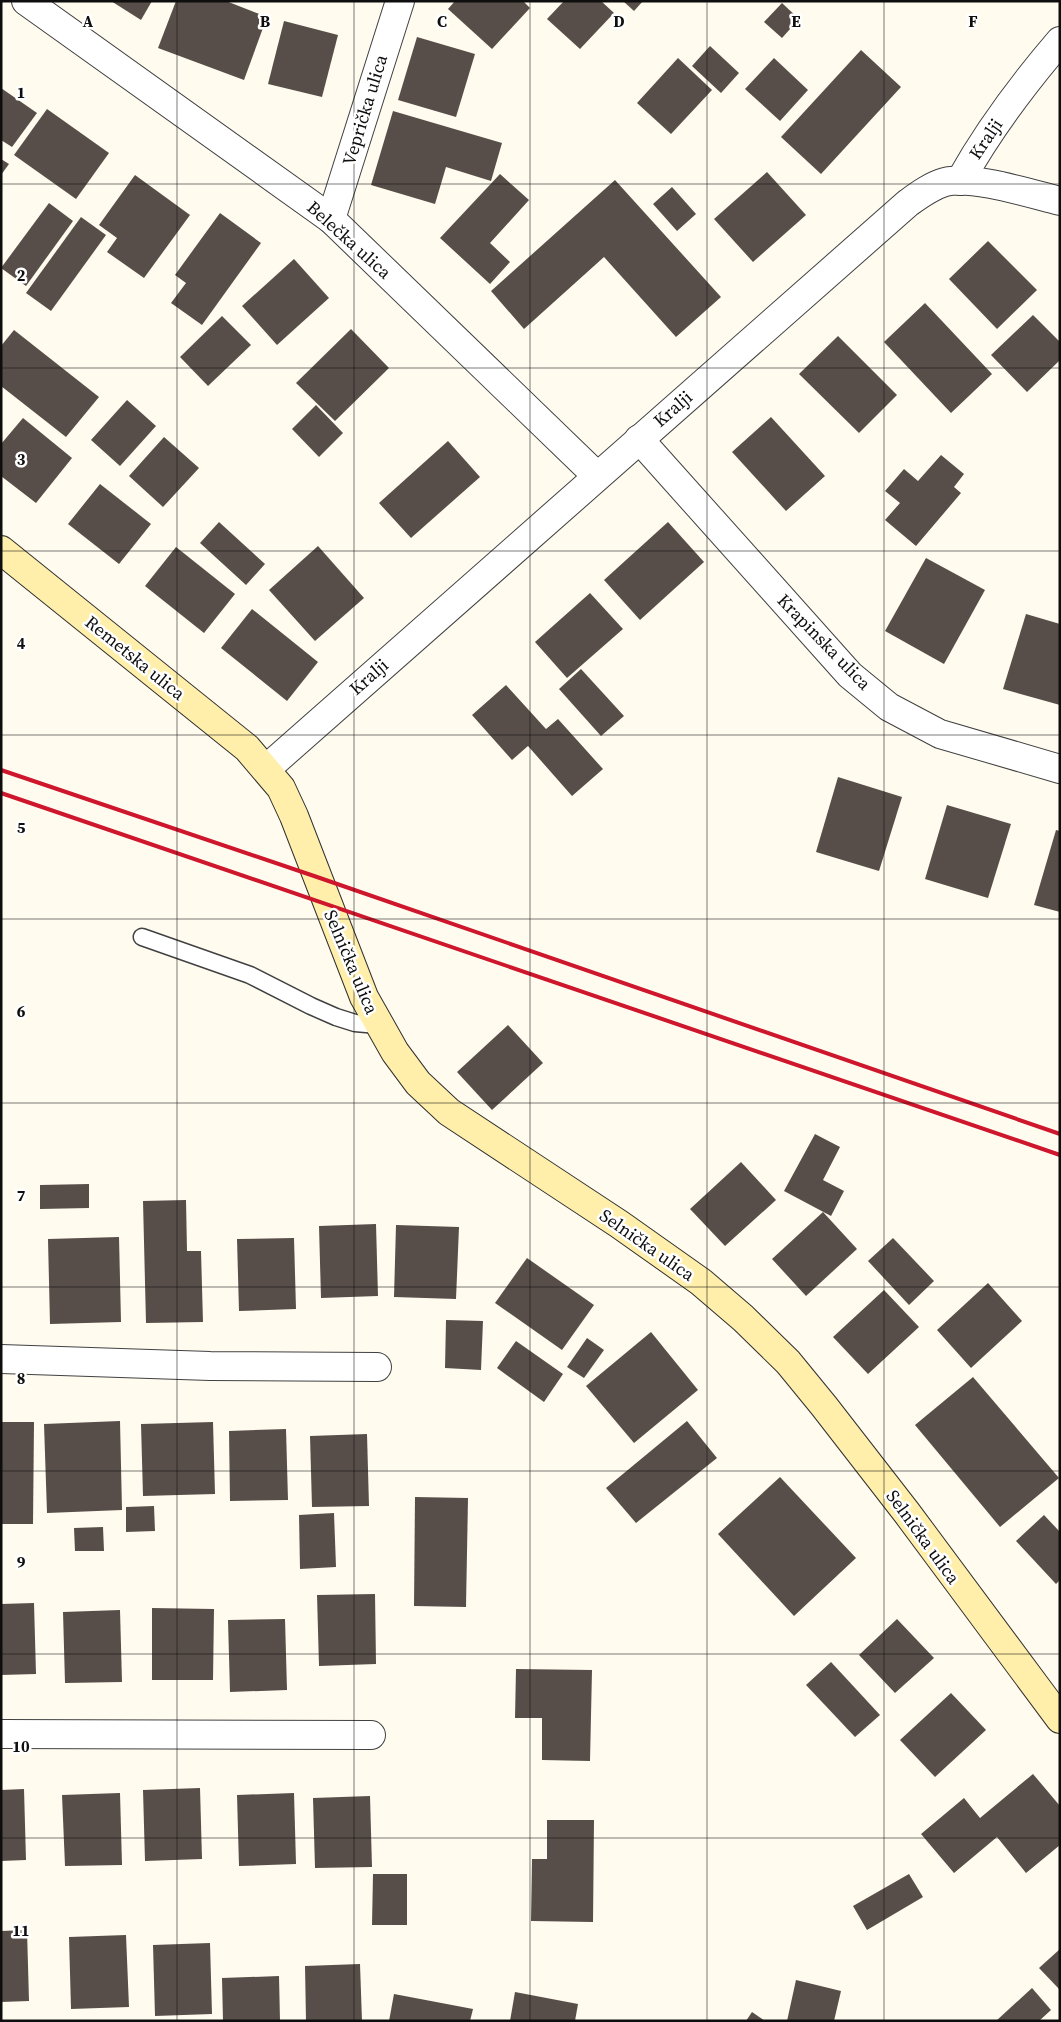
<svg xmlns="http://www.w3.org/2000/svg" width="1061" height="2022" viewBox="0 0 1061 2022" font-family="'Source Serif 4',serif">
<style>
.building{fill:#584e49}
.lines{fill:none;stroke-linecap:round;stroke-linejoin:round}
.lane-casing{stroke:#414141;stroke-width:19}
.street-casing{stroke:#414141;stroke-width:30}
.secondary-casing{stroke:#303030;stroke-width:30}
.lane{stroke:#fff;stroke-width:16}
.street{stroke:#fff;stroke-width:28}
.secondary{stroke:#ffefaa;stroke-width:28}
.rail{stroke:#ce162c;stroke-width:4}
.grid{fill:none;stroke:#0e0e0e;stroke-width:1;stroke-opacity:0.55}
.labels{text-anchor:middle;stroke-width:5;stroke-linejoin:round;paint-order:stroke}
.street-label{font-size:18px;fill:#0e0e0e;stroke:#fff}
.grid-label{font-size:16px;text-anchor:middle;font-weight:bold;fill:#0e0e0e;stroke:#fff;stroke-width:5;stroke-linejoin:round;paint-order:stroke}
</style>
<rect width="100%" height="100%" fill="#fffbef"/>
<!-- building -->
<g class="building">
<polygon points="111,1 152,1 141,20"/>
<polygon points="176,1 226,1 267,17 244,80 158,48"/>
<polygon points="455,1 523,1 530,8 492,49 448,9"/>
<polygon points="564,1 601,1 614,13 580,49 547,19"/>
<polygon points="623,1 643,1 634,11"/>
<polygon points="782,3 799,19 782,38 764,22"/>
<polygon points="284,21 338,35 322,97 268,84"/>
<polygon points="417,37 475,54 456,117 398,100"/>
<polygon points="710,46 739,73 721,93 692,66"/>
<polygon points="861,50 901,87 821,174 781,137"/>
<polygon points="678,58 712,90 671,134 637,103"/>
<polygon points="774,58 808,90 780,121 745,89"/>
<polygon points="1,88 37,113 12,147 1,140"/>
<polygon points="47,109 109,153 76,199 14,155"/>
<polygon points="393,111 502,143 491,181 446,167 435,204 371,185"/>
<polygon points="1,159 9,164 1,175"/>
<polygon points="767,172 806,215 753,262 714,219"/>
<polygon points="500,174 529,200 490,243 510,262 490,284 440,238"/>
<polygon points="135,175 190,215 144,278 107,252 117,238 99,225"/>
<polygon points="615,180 721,297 676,337 604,257 524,329 491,291"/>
<polygon points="672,187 696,214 677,231 653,204"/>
<polygon points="49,203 73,221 26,286 1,268"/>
<polygon points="220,213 261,243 202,325 171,303 186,283 175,275"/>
<polygon points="81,217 106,235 51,311 26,293"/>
<polygon points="988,241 1037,290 997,329 949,279"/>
<polygon points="294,259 329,298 277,345 242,306"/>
<polygon points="925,303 992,374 951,413 884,342"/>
<polygon points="1033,315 1060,342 1060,360 1027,392 991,355"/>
<polygon points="222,316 251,345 208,386 180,357"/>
<polygon points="351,329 389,368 335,421 296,383"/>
<polygon points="14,330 99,397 66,437 1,386 1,346"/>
<polygon points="838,336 897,395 859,433 799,374"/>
<polygon points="127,400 156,426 120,466 91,440"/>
<polygon points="316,405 343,433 319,457 292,429"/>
<polygon points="771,417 825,476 786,511 732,452"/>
<polygon points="23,418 72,458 36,503 1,476 1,444"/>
<polygon points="164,437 199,468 163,507 129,476"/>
<polygon points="448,441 480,477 411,538 379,503"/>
<polygon points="941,455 964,474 954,487 961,493 916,546 885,520 900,503 885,491 904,469 918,481"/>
<polygon points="100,484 151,524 119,564 68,524"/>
<polygon points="219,522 265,564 246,585 200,543"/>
<polygon points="668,522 704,562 640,620 604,580"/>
<polygon points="318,546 364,598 315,641 269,590"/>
<polygon points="176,547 235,594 204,633 145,586"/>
<polygon points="926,558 985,590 944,664 885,631"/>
<polygon points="590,593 623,629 567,678 535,642"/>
<polygon points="252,609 318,662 287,701 221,648"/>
<polygon points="1026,614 1060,624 1060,705 1003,689"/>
<polygon points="581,669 624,716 601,736 559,689"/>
<polygon points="506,685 546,729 558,719 603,769 572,796 528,746 512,760 472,715"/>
<polygon points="838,777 902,797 879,871 816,852"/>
<polygon points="947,805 1011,824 988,898 925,879"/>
<polygon points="1056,830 1060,831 1060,912 1034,905"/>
<polygon points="508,1025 543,1063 492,1110 457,1072"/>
<polygon points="815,1134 840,1147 823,1180 844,1191 831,1216 784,1191"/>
<polygon points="741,1162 776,1200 725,1246 690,1209"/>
<polygon points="89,1184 89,1208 40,1209 40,1185"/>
<polygon points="186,1200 187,1251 201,1251 203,1322 146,1323 143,1201"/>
<polygon points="823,1212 857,1249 806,1296 772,1259"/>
<polygon points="376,1224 378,1296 321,1298 319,1226"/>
<polygon points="396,1225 459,1227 456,1299 394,1297"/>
<polygon points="119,1237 121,1322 50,1324 48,1239"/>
<polygon points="294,1238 296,1309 239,1311 237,1239"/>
<polygon points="893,1238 934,1281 909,1305 868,1261"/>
<polygon points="527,1258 594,1305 562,1350 495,1303"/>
<polygon points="988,1283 1022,1321 971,1368 937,1330"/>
<polygon points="884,1290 919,1327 868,1374 833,1337"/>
<polygon points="446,1320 483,1321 481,1370 445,1368"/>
<polygon points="651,1332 698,1390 634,1443 586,1386"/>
<polygon points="587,1338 604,1350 584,1378 567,1367"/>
<polygon points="516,1341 563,1374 544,1402 497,1368"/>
<polygon points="973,1377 1059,1478 1000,1527 915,1425"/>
<polygon points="120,1421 122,1510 47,1513 44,1424"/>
<polygon points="687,1421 717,1458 636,1523 606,1488"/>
<polygon points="1,1422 34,1422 33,1524 1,1524"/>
<polygon points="213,1422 215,1494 143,1496 141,1424"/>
<polygon points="286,1429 288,1500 230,1501 229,1431"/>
<polygon points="367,1434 369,1506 312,1507 310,1436"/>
<polygon points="780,1477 856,1558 794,1616 718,1534"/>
<polygon points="415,1497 468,1498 466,1607 414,1606"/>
<polygon points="154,1506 155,1531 126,1532 126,1507"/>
<polygon points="334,1513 336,1567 300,1569 299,1515"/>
<polygon points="1044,1515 1060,1532 1060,1580 1056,1584 1016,1541"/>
<polygon points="103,1527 104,1551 75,1551 74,1528"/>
<polygon points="375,1594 376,1664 319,1666 317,1595"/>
<polygon points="34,1603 36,1674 1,1675 1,1604"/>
<polygon points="152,1608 214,1609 213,1680 152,1680"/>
<polygon points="120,1610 122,1682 65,1683 63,1612"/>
<polygon points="285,1619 287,1690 230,1692 228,1620"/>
<polygon points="897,1619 934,1658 895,1693 859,1655"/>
<polygon points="831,1662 880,1715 855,1737 806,1685"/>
<polygon points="516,1669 592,1670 590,1761 542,1760 542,1718 515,1718"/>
<polygon points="951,1693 986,1730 935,1777 900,1740"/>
<polygon points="1033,1774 1060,1806 1060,1845 1026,1873 997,1837 954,1873 921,1834 964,1798 980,1818"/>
<polygon points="200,1788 202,1859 145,1861 143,1790"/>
<polygon points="24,1789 26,1860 1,1861 1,1790"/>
<polygon points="120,1793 122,1865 65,1866 62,1795"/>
<polygon points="294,1793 296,1864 239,1866 237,1795"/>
<polygon points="370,1796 372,1867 315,1868 313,1798"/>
<polygon points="547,1820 594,1820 593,1922 531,1921 532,1859 547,1859"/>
<polygon points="373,1874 407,1874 407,1925 372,1925"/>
<polygon points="909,1874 923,1897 867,1930 853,1906"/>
<polygon points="27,1930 29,2001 1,2002 1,1931"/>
<polygon points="126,1935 129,2007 71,2009 69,1937"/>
<polygon points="210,1943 212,2014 155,2016 153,1945"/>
<polygon points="1060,1949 1060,1990 1039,1968"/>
<polygon points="360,1964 362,2021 306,2021 305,1966"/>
<polygon points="279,1976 280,2021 223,2021 222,1978"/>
<polygon points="796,1980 841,1991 834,2021 787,2021"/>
<polygon points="1032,1988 1051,2010 1039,2021 996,2021"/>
<polygon points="515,1992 578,2004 575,2021 510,2021"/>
<polygon points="394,1994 473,2009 470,2021 389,2021"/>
<polygon points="752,2012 765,2021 746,2021"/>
</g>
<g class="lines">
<!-- lane casing -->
<g class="lane-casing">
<polyline id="lane" points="142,937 250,975 311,1006 336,1017 355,1023 378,1025"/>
</g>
<!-- street casing -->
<g class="street-casing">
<g id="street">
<polyline points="26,1 331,219 597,476"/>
<path d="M960,181C988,131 1023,84 1060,41"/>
<polyline points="331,219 400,1"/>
<polyline points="639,439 850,675 889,707 940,734 1060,769"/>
<path d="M266,769L908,203C919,195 931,186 945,182C972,175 1031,194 1060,201"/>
<polyline points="1,1359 210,1366 377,1367"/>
<polyline points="1,1734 371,1735"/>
</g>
</g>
<!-- secondary casing -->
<g class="secondary-casing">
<polyline id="secondary" points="1,550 247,748 281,788 294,816 364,997 395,1052 418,1083 449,1112 619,1224 701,1282 743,1318 788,1362 824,1406 907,1513 1060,1719"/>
</g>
<!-- lane -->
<use href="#lane" class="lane"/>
<!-- street -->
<use href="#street" class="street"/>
<!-- secondary -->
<use href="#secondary" class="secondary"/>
<!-- rail -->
<g class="rail">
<polyline points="1,770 317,877 1060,1134"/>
<polyline points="1,793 1060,1155"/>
</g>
</g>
<!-- grid -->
<path class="grid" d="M177,1V2021M354,1V2021M530,1V2021M707,1V2021M884,1V2021M1,184H1060M1,368H1060M1,551H1060M1,735H1060M1,919H1060M1,1103H1060M1,1287H1060M1,1471H1060M1,1654H1060M1,1838H1060"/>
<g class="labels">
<!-- street labels -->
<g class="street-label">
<text transform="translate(365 110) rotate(-73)" y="6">Veprička ulica</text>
<text transform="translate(986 139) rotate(-56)" y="6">Kralji</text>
<text transform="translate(349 240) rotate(42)" y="6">Belečka ulica</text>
<text transform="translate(673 409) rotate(-41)" y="6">Kralji</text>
<text transform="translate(824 642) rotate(46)" y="6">Krapinska ulica</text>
<text transform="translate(135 658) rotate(39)" y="6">Remetska ulica</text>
<text transform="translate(369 677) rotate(-41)" y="6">Kralji</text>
<text transform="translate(351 962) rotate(67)" y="6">Selnička ulica</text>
<text transform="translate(647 1245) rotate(35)" y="6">Selnička ulica</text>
<text transform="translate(923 1537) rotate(54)" y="6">Selnička ulica</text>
</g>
</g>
<g class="grid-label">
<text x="88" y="27">A</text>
<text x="265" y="27">B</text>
<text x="442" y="27">C</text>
<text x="619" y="27">D</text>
<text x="796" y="27">E</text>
<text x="973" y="27">F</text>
<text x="21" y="98">1</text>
<text x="21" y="281">2</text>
<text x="21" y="465">3</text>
<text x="21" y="649">4</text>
<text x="21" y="833">5</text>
<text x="21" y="1017">6</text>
<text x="21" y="1201">7</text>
<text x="21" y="1384">8</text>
<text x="21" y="1568">9</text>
<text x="21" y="1752">10</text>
<text x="21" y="1936">11</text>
</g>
<!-- border -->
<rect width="1061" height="2022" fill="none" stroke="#0e0e0e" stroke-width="5"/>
</svg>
